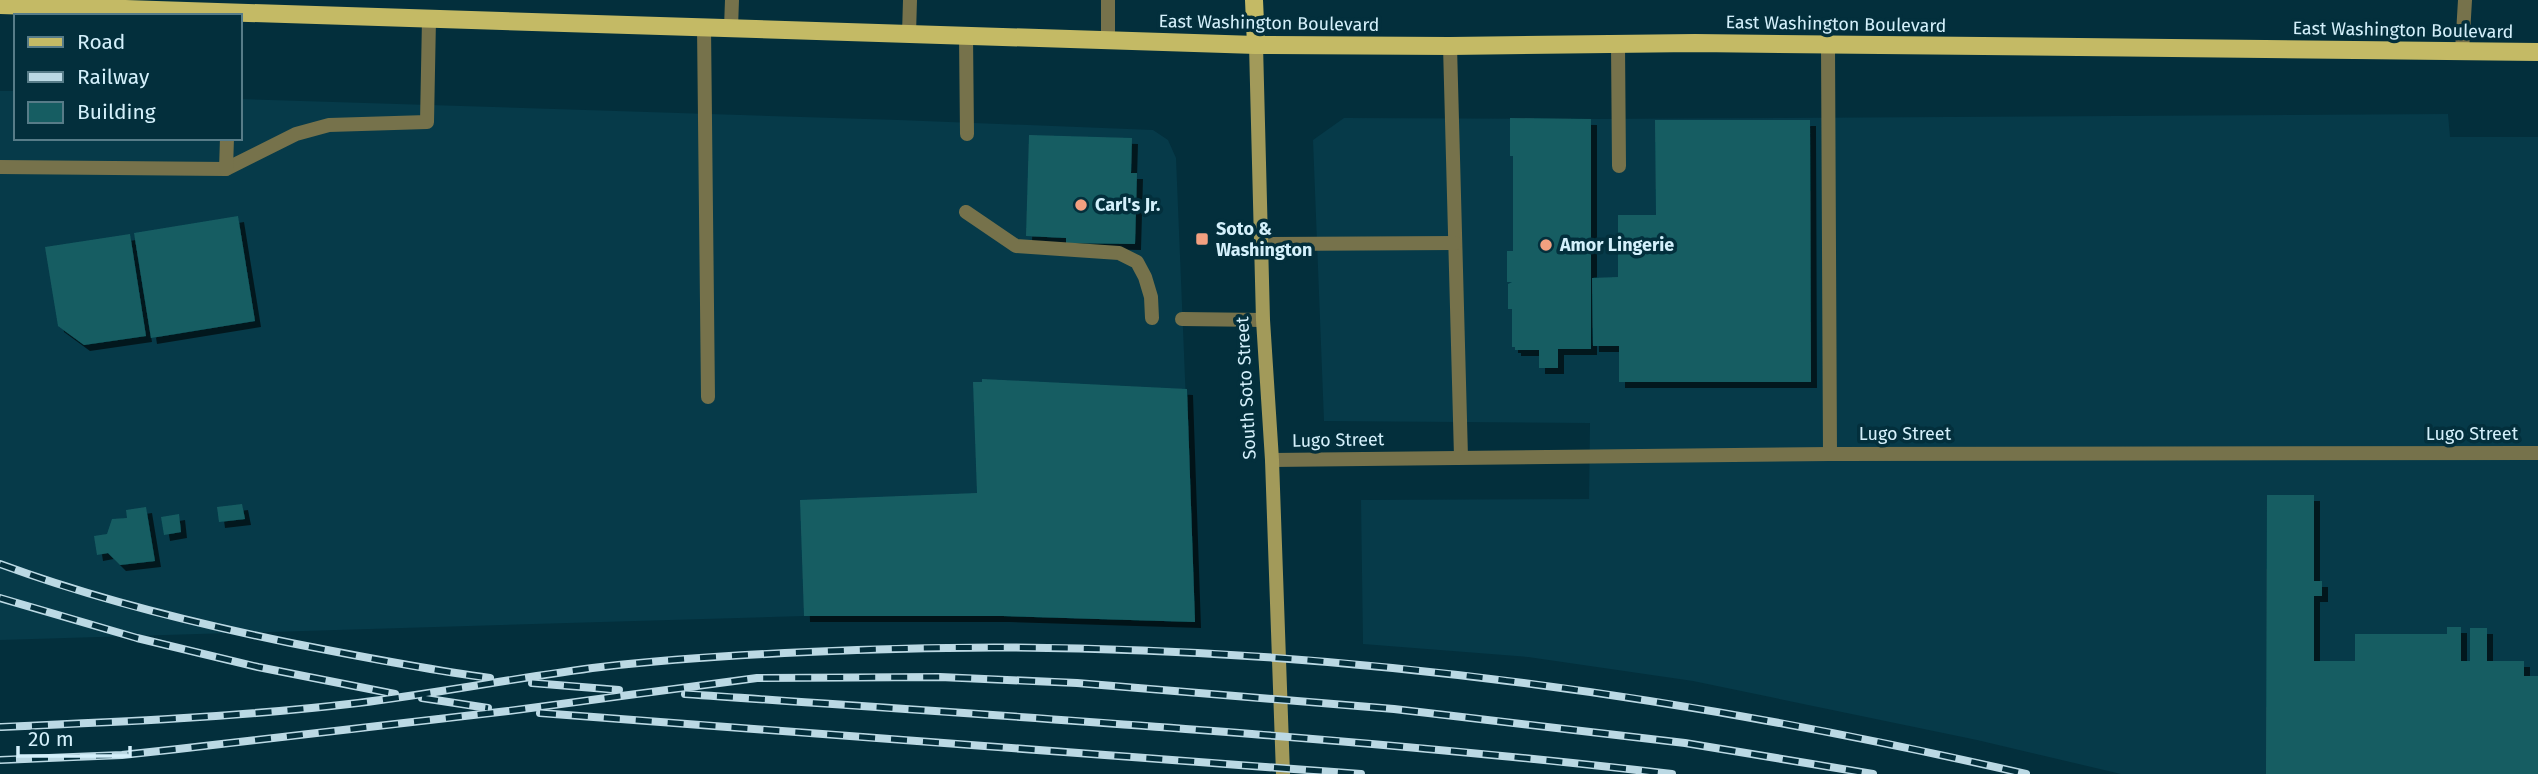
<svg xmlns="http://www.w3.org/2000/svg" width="2538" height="774" viewBox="0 0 2538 774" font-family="'Fira Sans',sans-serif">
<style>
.built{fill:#063a49}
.building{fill:#165d62;filter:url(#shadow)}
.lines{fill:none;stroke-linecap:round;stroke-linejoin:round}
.lane{stroke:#76724b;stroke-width:14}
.street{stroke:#76724b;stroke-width:14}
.secondary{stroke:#a29a5a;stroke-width:14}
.primary{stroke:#c4ba65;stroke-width:18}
.rail-casing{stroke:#bbd9e4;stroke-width:8}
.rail{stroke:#032f3c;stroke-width:5;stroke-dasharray:16;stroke-linecap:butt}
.poi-dot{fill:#f2a080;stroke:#032f3c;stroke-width:2.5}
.labels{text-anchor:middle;stroke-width:7;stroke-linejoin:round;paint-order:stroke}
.street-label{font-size:18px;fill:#d4f0fb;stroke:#032f3c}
.poi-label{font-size:18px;font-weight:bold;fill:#d4f0fb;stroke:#032f3c;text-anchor:start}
</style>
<defs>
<filter id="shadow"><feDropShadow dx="6" dy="6" stdDeviation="0" flood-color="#0009"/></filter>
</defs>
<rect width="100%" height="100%" fill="#032f3c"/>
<!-- built -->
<g class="built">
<polygon points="0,91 16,91 16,138 240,138 240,99 899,120 1153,130 1168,140 1176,158 1195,622 1003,616 804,616 0,640"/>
<polygon points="2448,114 2450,137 2538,137 2538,774 2121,774 1977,740 1693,681 1528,657 1363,644 1361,500 1589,499 1590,423 1324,421 1313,140 1344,118 1591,119"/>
</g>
<!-- building -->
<g class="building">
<polygon points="1510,118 1591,119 1591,349 1558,349 1558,368 1539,368 1539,350 1515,350 1515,347 1512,347 1512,309 1508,309 1508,284 1512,282 1507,282 1507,251 1513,251 1513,156 1510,156"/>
<polygon points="1655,120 1810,120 1811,382 1619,382 1619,346 1593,346 1592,278 1618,277 1618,215 1656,215"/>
<polygon points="1029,135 1132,138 1131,173 1137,173 1135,244 1066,243 1066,238 1026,236"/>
<polygon points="238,216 255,321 151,338 134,233"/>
<polygon points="130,234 146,336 84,345 58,326 45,247"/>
<polygon points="982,379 1187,389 1195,622 1003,616 804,616 800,500 977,493 973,382 982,382"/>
<polygon points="2267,495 2314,495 2314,581 2322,581 2322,596 2314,596 2314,661 2355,661 2355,634 2447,634 2447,627 2461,627 2461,661 2470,661 2470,628 2487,628 2487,661 2524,661 2524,676 2538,676 2538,774 2266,774"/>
<polygon points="242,504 245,519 219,522 217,507"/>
<polygon points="146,507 155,561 120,565 108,553 97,555 94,536 107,534 112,519 127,518 126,510"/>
<polygon points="179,514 181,532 164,535 161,517"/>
</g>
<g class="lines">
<!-- lane -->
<g class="lane">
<polyline points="704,27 708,397"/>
<polyline points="909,34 910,0"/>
<polyline points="966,36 967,134"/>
<polyline points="1108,40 1108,0"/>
<polyline points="1618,45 1619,166"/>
<polyline points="1828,45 1830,454"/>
<polyline points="1450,46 1461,457"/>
<polyline points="2462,51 2465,0"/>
<polyline points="0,167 226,169 296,134 329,125 427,122 429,19"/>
<polyline points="226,169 227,138"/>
<polyline points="966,212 1016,246 1119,253 1137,262 1145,277 1151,297 1152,318"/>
<polyline points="1261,244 1455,243"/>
<polyline points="1182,319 1263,320"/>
</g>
<!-- street -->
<g class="street">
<polyline points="731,28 732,0"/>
<polyline points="1272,460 1830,454 2538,453"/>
</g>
<!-- secondary -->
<polyline class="secondary" points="1256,45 1263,320 1272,460 1283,774"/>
<!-- primary -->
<g class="primary">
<polyline points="1254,0 1256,45"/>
<polyline points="0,5 1256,45 1450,46 1695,43 2538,52"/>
</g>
<!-- rail casing -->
<g class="rail-casing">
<g id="rail">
<path d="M0,564C95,599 193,623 291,643C357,656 423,669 490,678"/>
<polyline points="0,598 137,638 258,667 395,694"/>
<polyline points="532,683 619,690"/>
<path d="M685,694C1015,717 1344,736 1672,774"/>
<polyline points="422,698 488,708"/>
<polyline points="540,713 1361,774"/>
<path d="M0,727C119,722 239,717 358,703C439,693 520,677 601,667C686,657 772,653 857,650C1250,635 1644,686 2026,774"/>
<polyline points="0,760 122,755 178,749 508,711 757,678 940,677 1077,683 1394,709 1685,743 1873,774"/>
</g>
</g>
<!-- rail -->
<use href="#rail" class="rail"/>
</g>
<!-- markers -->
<g class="poi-dot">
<circle cx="1081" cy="205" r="7"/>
<rect x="1195" y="232" width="14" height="14" rx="3.5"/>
<circle cx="1546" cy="245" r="7"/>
</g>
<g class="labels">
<!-- street labels -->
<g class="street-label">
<text transform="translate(1269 23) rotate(1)" y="6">East Washington Boulevard</text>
<text transform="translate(1836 24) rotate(1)" y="6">East Washington Boulevard</text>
<text transform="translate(2403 30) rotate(1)" y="6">East Washington Boulevard</text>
<text transform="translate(1246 388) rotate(-93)" y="6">South Soto Street</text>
<text x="1905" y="440">Lugo Street</text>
<text x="2472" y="440">Lugo Street</text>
<text transform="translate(1338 440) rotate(-1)" y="6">Lugo Street</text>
</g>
<!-- poi labels -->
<g class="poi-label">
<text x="1095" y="211">Carl's Jr.</text>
<text x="1216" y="235">Soto &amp;<tspan x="1216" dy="21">Washington</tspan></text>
<text x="1560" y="251">Amor Lingerie</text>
</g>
</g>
<!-- legend -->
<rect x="14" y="14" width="228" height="126" fill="#032f3c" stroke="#577c88" stroke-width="2"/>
<rect x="28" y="37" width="35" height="10" fill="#c4ba65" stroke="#577c88" stroke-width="2"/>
<text x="77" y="49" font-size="21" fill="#d4f0fb">Road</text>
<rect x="28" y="72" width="35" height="10" fill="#bbd9e4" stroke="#577c88" stroke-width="2"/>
<text x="77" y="84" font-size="21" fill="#d4f0fb">Railway</text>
<rect x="28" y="102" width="35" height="21" fill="#165d62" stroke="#577c88" stroke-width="2"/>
<text x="77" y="119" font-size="21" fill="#d4f0fb">Building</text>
<!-- scale -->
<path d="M18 746v10h112v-10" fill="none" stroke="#d4f0fb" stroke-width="3.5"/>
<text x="28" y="746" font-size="21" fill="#d4f0fb" stroke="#032f3c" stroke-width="5" paint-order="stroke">20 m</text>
</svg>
